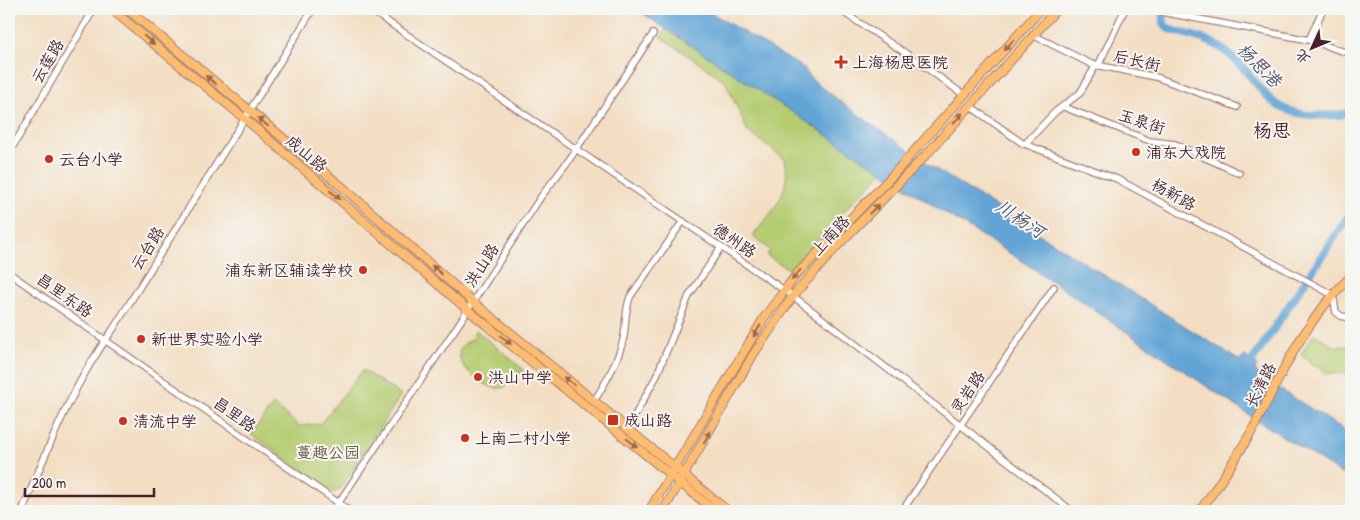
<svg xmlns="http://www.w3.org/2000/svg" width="1360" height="520" viewBox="0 0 1360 520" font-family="'Patrick Hand','LXGW WenKai TC',sans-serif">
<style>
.green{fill:#b5cc71;stroke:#80764e}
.water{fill:#62a4d6;stroke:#566280}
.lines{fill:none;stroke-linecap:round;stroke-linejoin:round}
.river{stroke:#62a4d6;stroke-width:8}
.minor-casing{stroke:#9e7e77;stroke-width:8}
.major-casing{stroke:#9e7e77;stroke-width:10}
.minor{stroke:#fff;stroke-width:5.5}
.major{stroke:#febc71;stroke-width:8}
.oneway{fill:#9b664a}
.poi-dot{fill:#c8321e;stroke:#f6f6f2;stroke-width:2}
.labels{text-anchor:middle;stroke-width:4;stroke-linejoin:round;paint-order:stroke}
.street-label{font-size:16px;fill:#4a1f2b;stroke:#f6f6f2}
.poi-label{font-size:16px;fill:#4a1f2b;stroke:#f6f6f2;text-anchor:start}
.park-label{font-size:16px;fill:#6a5340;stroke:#f6f6f2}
.water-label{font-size:18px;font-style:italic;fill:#54546f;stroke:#f6f6f2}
.quarter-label{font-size:19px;fill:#4a1f2b;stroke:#f6f6f2}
</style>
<rect width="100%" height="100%" fill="#f6f6f2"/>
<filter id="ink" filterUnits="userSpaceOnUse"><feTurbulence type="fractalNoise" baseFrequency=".02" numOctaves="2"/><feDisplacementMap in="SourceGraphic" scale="10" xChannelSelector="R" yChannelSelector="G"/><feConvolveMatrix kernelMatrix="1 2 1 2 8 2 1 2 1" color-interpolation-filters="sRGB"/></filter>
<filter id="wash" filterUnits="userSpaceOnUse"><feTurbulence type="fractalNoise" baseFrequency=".0096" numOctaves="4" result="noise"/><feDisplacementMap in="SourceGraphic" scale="20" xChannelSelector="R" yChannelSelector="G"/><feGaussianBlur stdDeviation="1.12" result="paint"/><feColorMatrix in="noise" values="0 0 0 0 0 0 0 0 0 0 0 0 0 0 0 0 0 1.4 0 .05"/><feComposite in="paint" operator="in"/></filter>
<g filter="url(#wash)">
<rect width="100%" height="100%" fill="#f3dec3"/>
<!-- green -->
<g class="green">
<path d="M666,29L883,171L829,227L792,271L767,256L770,250L753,236C772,210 792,194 785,159L748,132L725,81L661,37Z"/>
<path d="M476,330L524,370L521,374L514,369C509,397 492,390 475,377C458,364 450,347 476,337L473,334Z"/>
<polygon points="1314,334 1334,346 1351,346 1351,374 1325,373 1302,356 1301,353"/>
<polygon points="363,370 401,395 341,488 334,493 251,434 273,405 299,426 320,424"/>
</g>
<!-- water -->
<polygon class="water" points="636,9 705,9 805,69 808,76 846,106 931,166 1237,359 1240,360 1245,356 1257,365 1255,370 1259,376 1351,434 1351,480 1249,415 1019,259 940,210"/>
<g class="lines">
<!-- river -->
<g class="river">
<path d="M1163,9L1164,24L1169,29C1183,34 1203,37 1216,45C1237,57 1250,77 1265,94C1284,118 1323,118 1351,113"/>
<polyline points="1247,369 1351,212"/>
</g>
</g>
</g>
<g filter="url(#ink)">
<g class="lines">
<!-- minor casing -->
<g class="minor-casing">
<g id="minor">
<polyline points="369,9 793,296 1072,511"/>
<polyline points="838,9 907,54 964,95"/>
<polyline points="1146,9 1309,40 1351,54"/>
<polyline points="1033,35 1091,64 1156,77 1237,107"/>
<polyline points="1309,40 1323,9"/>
<polyline points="1098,66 1125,9"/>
<polyline points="970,106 1022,143 1117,179 1333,295 1336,312 1341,316 1351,318"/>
<polyline points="1064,107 1150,141 1175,144 1239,173"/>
<polyline points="1025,144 1055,112 1080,93 1096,65"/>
<polyline points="9,153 94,9"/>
<polyline points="9,273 350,511"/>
<path d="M594,401C607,381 619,360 624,336C626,322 625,311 630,297L683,221"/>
<polyline points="628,428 656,377 689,296 721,247"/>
<path d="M22,511C48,449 72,385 112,331L313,9"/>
<polyline points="333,511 462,319 540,198 569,160 653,34"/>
<polyline points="902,511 1054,287"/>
</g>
</g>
<!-- major casing -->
<g class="major-casing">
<g id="major">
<polyline points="111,9 244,118 468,310 715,511"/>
<polyline points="127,9 347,191 473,302 728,511"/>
<polyline points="649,511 764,318 796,275 891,177 1041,9"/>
<polyline points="663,511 753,355 793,296 840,243 926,155 1057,9"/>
<path d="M1200,511C1219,484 1238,456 1254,427C1284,369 1303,323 1351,276"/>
</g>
</g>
<!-- minor -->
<use href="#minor" class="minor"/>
<!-- major -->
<use href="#major" class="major"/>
</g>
<!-- one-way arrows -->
<defs><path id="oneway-solid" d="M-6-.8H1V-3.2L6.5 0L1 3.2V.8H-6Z" transform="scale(1.25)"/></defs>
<g class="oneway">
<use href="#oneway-solid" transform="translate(149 40) rotate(40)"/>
<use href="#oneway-solid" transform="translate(1009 45) rotate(132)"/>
<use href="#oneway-solid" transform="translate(211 80) rotate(-140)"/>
<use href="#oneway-solid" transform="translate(958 118) rotate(-48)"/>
<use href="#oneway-solid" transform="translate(263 122) rotate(-141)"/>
<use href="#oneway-solid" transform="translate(335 195) rotate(40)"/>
<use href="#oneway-solid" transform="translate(874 209) rotate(-45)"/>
<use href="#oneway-solid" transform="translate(437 270) rotate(-138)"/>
<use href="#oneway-solid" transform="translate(796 275) rotate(131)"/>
<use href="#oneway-solid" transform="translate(757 331) rotate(120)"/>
<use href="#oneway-solid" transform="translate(506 340) rotate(39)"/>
<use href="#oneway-solid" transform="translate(569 381) rotate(-141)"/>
<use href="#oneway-solid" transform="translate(707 437) rotate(-61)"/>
<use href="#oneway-solid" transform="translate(632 443) rotate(39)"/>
</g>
</g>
<!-- markers -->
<g class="poi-dot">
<path d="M838.5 54.5h5v5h5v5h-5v5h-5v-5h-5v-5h5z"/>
<circle cx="1136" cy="152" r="5"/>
<circle cx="49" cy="159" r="5"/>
<circle cx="363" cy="270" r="5"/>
<circle cx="141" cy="339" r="5"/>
<circle cx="478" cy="377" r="5"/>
<rect x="607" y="414" width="12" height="12" rx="2.5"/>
<circle cx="123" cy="421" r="5"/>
<circle cx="465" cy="438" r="5"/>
</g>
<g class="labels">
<!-- street labels -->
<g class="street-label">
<text transform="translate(1137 60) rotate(13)" y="6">后长街</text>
<text transform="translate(47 61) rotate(-60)" y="6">云莲路</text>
<text transform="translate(1142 121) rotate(18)" y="6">玉泉街</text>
<text transform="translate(307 153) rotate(40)" y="6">成山路</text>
<text transform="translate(1174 194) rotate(29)" y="6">杨新路</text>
<text transform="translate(830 235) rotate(-47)" y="6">上南路</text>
<text transform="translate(735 240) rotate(34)" y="6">德州路</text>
<text transform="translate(147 248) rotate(-58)" y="6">云台路</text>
<text transform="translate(481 265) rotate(-57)" y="6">洪山路</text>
<text transform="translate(65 295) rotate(35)" y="6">昌里东路</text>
<text transform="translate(1260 385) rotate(-63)" y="6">长清路</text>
<text transform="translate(967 392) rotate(-56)" y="6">灵岩路</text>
<text transform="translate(235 414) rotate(35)" y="6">昌里路</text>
</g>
<!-- poi labels -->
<g class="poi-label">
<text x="852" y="68">上海杨思医院</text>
<text x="1146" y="158">浦东大戏院</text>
<text x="59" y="165">云台小学</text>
<text x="353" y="276" text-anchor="end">浦东新区辅读学校</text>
<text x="151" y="345">新世界实验小学</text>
<text x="488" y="383">洪山中学</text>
<text x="624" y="426">成山路</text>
<text x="133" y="427">清流中学</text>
<text x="475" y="444">上南二村小学</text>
</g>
<!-- park labels -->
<g class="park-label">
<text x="328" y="458">蔓趣公园</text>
</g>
<!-- water labels -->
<g class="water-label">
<text transform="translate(1259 65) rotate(45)" y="6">杨思港</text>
<text transform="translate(1020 219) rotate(33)" y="6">川杨河</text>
</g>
<!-- quarter labels -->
<g class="quarter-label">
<text x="1272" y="137">杨思</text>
</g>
</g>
<!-- margin -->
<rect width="1360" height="520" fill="none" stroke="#f6f6f2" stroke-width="30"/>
<!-- north arrow -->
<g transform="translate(1312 48) rotate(226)" stroke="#f6f6f2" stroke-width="4" paint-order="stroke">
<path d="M0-4L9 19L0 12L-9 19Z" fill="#4a1f2b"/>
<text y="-8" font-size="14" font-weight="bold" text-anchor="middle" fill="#4a1f2b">北</text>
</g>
<!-- scale -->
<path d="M25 488v8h129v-8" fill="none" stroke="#4a1f2b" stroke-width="2.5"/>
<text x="32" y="488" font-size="15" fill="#4a1f2b" stroke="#f6f6f2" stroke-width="4" paint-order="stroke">200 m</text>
</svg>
